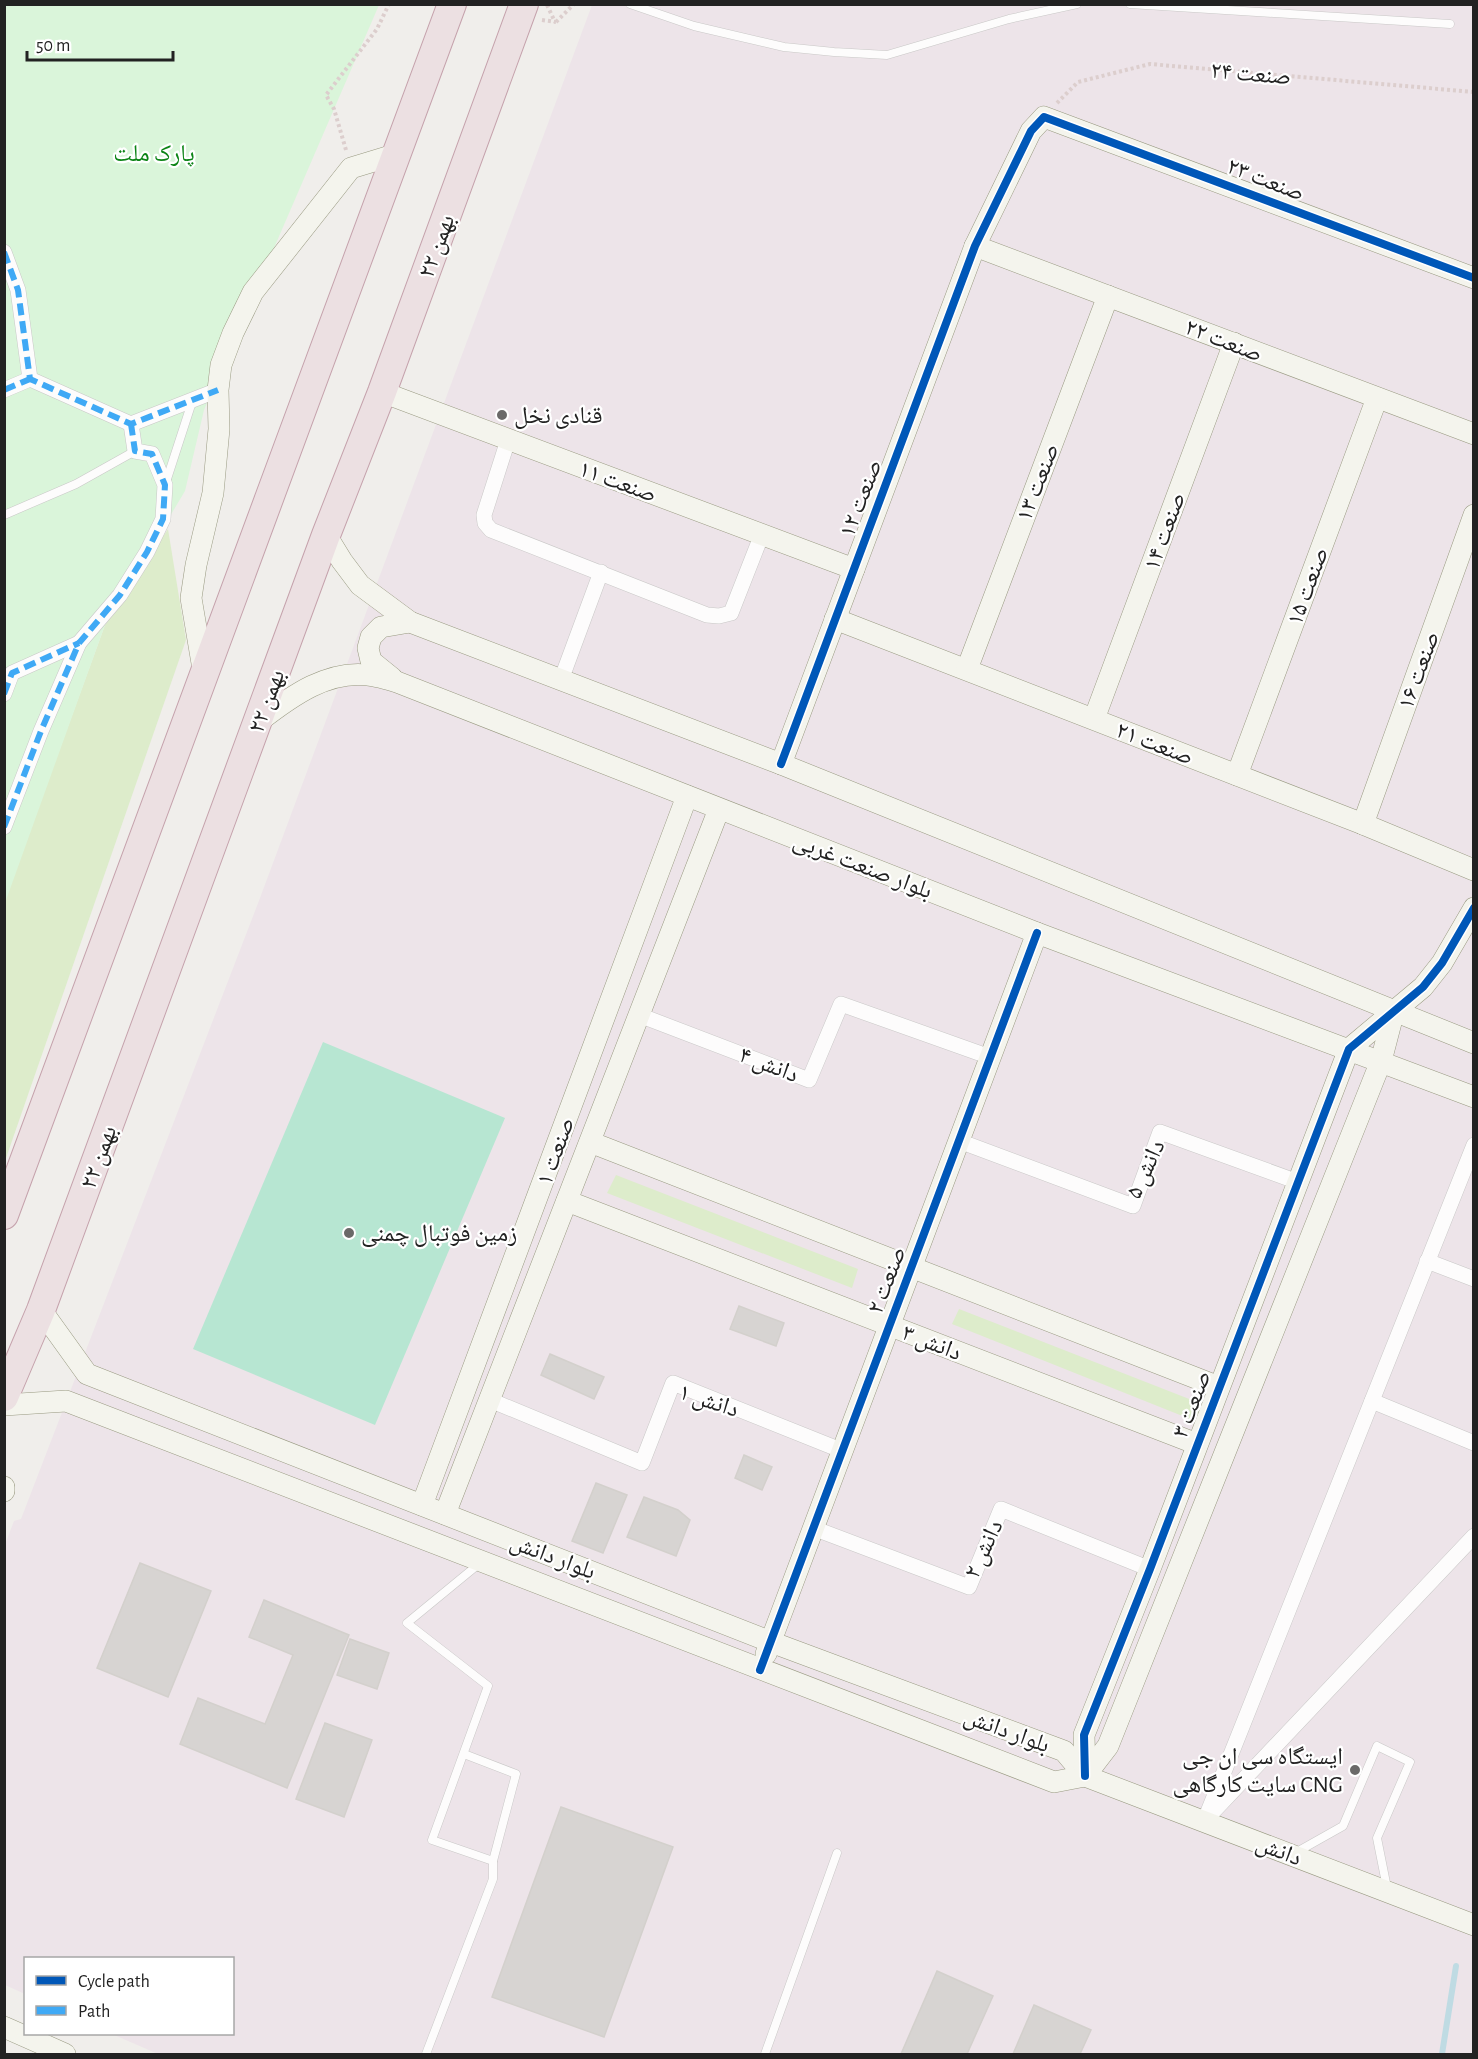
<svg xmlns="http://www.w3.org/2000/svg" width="1478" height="2059" viewBox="0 0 1478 2059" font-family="'Alegreya Sans','Noto Naskh Arabic',sans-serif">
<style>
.industrial{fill:#ede4e9}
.grass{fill:#ddeccb}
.park{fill:#daf5da}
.pitch{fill:#b7e6d2}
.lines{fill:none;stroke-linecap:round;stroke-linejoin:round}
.stream{stroke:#bfdbe3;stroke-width:6}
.building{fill:#d7d4d2;stroke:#d3d0cc;stroke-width:1.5}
.lane-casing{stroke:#c9c8c7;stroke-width:9}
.street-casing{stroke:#c9c8c7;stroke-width:16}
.secondary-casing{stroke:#999a82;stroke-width:22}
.highway-casing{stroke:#c5a2ac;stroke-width:30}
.path{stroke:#dccecd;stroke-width:4;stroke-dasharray:3 3;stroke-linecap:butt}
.lane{stroke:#fdfcfc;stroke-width:8}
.street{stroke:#fdfcfc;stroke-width:15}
.secondary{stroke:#f4f4ed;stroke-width:21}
.highway{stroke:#ece0e2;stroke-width:28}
.quiet{stroke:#3fa9f5;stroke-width:6;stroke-dasharray:12 6;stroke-linecap:butt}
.cycleway-casing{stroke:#fff;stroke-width:11}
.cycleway{stroke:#0057b8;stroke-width:8}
.poi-dot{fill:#6a6968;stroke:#fff;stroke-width:2}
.labels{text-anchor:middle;stroke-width:4.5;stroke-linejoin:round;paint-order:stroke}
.street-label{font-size:24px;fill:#222;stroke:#fff}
.park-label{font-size:24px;fill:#0c8416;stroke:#fff}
.poi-label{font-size:24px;fill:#222;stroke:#fff;text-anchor:start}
</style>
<rect width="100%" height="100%" fill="#f0eeeb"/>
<!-- industrial -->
<polygon class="industrial" points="592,5 1473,5 1473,2054 158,2054 112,2034 232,2034 232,1958 26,1958 25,1994 5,1985 4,1547 14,1521 21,1519 260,898"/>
<!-- grass -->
<g class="grass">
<polygon points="168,529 186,640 5,1161 5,899 105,625"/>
<polygon points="616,1175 858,1269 852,1288 607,1193"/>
<polygon points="959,1309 1202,1404 1195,1421 952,1324"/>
</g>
<!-- park -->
<polygon class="park" points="5,5 379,5 204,410 185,491 105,625 5,903"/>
<!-- pitch -->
<polygon class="pitch" points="323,1042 505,1118 375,1425 193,1349"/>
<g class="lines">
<!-- stream -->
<polyline class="stream" points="1442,2054 1456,1966"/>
</g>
<!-- building -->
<g class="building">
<polygon points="739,1306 784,1323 776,1346 730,1329"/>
<polygon points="550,1354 604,1377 594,1399 541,1375"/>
<polygon points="744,1455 772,1467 762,1490 735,1478"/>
<polygon points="596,1483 627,1495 603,1553 572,1541"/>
<polygon points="644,1497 678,1510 690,1520 676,1556 627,1537"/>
<polygon points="140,1563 211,1591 168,1697 97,1668"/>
<polygon points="264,1600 349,1635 287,1788 180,1744 198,1698 265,1724 293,1655 249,1637"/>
<polygon points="350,1639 389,1653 377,1689 337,1675"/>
<polygon points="325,1723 372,1740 344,1817 296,1799"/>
<polygon points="561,1807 673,1847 604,2037 492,1997"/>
<polygon points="937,1971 993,1996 967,2054 901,2054"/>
<polygon points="1034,2005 1091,2030 1080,2054 1013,2054"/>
</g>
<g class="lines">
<!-- lane casing -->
<g class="lane-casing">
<g id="lane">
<polyline points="630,4 694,26 784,47 834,52 887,55 1009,19 1077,4"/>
<polyline points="1130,4 1450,24"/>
<polyline points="166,482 192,402"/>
<polyline points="4,515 76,484 135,451"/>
<polyline points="464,1754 516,1774 493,1861 432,1840 488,1686 407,1623 480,1563"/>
<polyline points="1295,1853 1343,1826 1377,1746 1410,1762 1377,1838 1387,1888"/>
<polyline points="426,2054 493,1879 493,1861"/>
<polyline points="765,2054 837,1853"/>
</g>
</g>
<!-- street casing -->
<g class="street-casing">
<g id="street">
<polyline points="4,252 18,290 30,379 131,424 218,390"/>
<polyline points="4,390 30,379"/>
<polyline points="508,440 484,515 485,523 491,530 707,615 719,616 731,613 762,534"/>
<polyline points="561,680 601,572"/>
<polyline points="4,694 12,673 79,643"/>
<polyline points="4,827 41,731 79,643 120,595 147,552 163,519 165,485 152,454 135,451 131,424"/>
<polyline points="639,1015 809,1080 841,1004 990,1057"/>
<polyline points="959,1141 1133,1206 1160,1132 1298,1182"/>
<polyline points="1427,1261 1474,1279"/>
<polyline points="490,1400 642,1463 673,1383 843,1451"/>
<polyline points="1372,1401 1474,1443"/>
<polyline points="813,1528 969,1587 1001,1509 1150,1569"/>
<polyline points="1210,1815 1474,1536"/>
<polyline points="1204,1822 1474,1145"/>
</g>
</g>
<!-- secondary casing -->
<g class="secondary-casing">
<g id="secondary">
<polyline points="975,246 1474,434"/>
<polyline points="382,392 854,569"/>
<polyline points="326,535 342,561 360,585 410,622 781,764 1474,1043"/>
<polyline points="835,619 1363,824 1474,870"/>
<polyline points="967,669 1108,296"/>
<polyline points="204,675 191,598 196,565 213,493 219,429 218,390 221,365 233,333 253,292 351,168 397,154"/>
<polyline points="392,678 371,661 368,648 371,637 381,627 410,622"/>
<polyline points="1094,719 1234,343"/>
<path d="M258,722C290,697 330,667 374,676C382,677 389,680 397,682L1037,933L1474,1097"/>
<polyline points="781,764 975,246 1031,131 1044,117 1474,278"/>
<polyline points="1237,775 1377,398"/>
<polyline points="1363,824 1474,515"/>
<polyline points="590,1142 1219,1387"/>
<polyline points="567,1201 1197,1444"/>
<polyline points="41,1310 87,1374 771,1642 1064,1751 1085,1776 1474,1925"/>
<polyline points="4,1405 66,1401 1054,1782 1085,1776"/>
<polyline points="4,1487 4,1491"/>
<polyline points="422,1505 687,796"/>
<polyline points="445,1514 719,809"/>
<polyline points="766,1654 1037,933"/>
<polyline points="1085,1776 1084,1735 1150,1569 1349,1049 1423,987 1442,963 1474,908"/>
<polyline points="1085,1776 1108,1746 1381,1061 1394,1011"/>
<polyline points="4,2027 65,2054"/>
</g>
</g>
<!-- highway casing -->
<g class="highway-casing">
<g id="highway">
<polyline points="4,1215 452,4"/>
<polyline points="4,1397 41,1310 326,535 382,392 524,4"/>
</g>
</g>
<!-- path -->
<g class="path">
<polyline points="547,5 555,22"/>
<polyline points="542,20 556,22"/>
<polyline points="556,22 574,4"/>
<polyline points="1057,103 1078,82 1150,64 1474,92"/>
<polyline points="346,150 334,109 326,95 377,29 389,4"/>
</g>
<!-- lane -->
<use href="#lane" class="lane"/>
<!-- street -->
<use href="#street" class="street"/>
<!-- secondary -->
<use href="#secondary" class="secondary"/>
<!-- highway -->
<use href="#highway" class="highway"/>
<!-- quiet -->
<g class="quiet">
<polyline points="4,252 18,290 30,379 131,424 218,390"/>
<polyline points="4,390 30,379"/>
<polyline points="4,694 12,673 79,643"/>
<polyline points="4,827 41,731 79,643 120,595 147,552 163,519 165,485 152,454 135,451 131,424"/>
</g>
<!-- cycleway casing -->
<g class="cycleway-casing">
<g id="cycleway">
<polyline points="781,764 975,246 1031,131 1044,117 1474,278"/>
<polyline points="760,1670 1037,933"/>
<polyline points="1085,1776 1084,1735 1150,1569 1349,1049 1423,987 1442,963 1474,908"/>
</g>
</g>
<!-- cycleway -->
<use href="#cycleway" class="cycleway"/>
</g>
<!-- markers -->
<g class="poi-dot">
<circle cx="502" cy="415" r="6"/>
<circle cx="349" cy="1233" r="6"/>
<circle cx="1355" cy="1770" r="6"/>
</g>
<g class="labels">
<!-- street labels -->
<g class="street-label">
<text transform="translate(1251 73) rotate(5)" y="8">صنعت ۲۴</text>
<text transform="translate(1266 179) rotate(21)" y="8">صنعت ۲۳</text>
<text transform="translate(436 246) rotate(-70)" y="8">۲۲ بهمن</text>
<text transform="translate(1224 340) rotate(21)" y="8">صنعت ۲۲</text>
<text transform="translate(618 481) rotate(20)" y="8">صنعت ۱۱</text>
<text transform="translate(1037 482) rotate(-69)" y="8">صنعت ۱۳</text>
<text transform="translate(860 498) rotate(-69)" y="8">صنعت ۱۲</text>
<text transform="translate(1164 531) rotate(-70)" y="8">صنعت ۱۴</text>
<text transform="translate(1307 586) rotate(-70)" y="8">صنعت ۱۵</text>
<text transform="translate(1418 670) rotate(-70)" y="8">صنعت ۱۶</text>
<text transform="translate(266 701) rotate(-70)" y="8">۲۲ بهمن</text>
<text transform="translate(1155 743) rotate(21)" y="8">صنعت ۲۱</text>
<text transform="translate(863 865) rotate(21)" y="8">بلوار صنعت غربی</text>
<text transform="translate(769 1064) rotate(21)" y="8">دانش ۴</text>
<text transform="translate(555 1151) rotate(-70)" y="8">صنعت ۱</text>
<text transform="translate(98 1157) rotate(-70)" y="8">۲۲ بهمن</text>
<text transform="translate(1145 1169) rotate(-65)" y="8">دانش ۵</text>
<text transform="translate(886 1280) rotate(-69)" y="8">صنعت ۲</text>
<text transform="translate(932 1342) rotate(21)" y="8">دانش ۳</text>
<text transform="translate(709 1400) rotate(18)" y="8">دانش ۱</text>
<text transform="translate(1191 1404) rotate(-69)" y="8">صنعت ۳</text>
<text transform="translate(983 1549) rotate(-65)" y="8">دانش ۲</text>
<text transform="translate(553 1556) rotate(21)" y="8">بلوار دانش</text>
<text transform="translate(1007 1730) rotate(20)" y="8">بلوار دانش</text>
<text transform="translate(1279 1850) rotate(21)" y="8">دانش</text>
</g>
<!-- park labels -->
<g class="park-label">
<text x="154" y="161">پارک ملت</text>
</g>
<!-- poi labels -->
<g class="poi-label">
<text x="514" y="423">قنادی نخل</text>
<text x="361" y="1241">زمین فوتبال چمنی</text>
<text x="1343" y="1764" text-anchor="end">ایستگاه سی ان جی<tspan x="1343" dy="28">سایت کارگاهی CNG</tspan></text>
</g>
</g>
<!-- border -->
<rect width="1478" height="2059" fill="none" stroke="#222222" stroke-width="12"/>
<!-- legend -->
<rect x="24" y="1957" width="210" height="78" fill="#ffffff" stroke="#a7a7a7" stroke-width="1.5"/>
<rect x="36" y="1976" width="30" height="9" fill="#0057b8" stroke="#a7a7a7" stroke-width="1.5"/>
<text x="78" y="1987" font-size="18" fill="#222222">Cycle path</text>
<rect x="36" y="2006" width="30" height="9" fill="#3fa9f5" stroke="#a7a7a7" stroke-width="1.5"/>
<text x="78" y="2017" font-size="18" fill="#222222">Path</text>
<!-- scale -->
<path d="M27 51v9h146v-9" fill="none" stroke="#222222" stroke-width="3"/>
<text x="36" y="51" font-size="18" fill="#222222" stroke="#ffffff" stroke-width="4.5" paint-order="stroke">50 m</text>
</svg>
